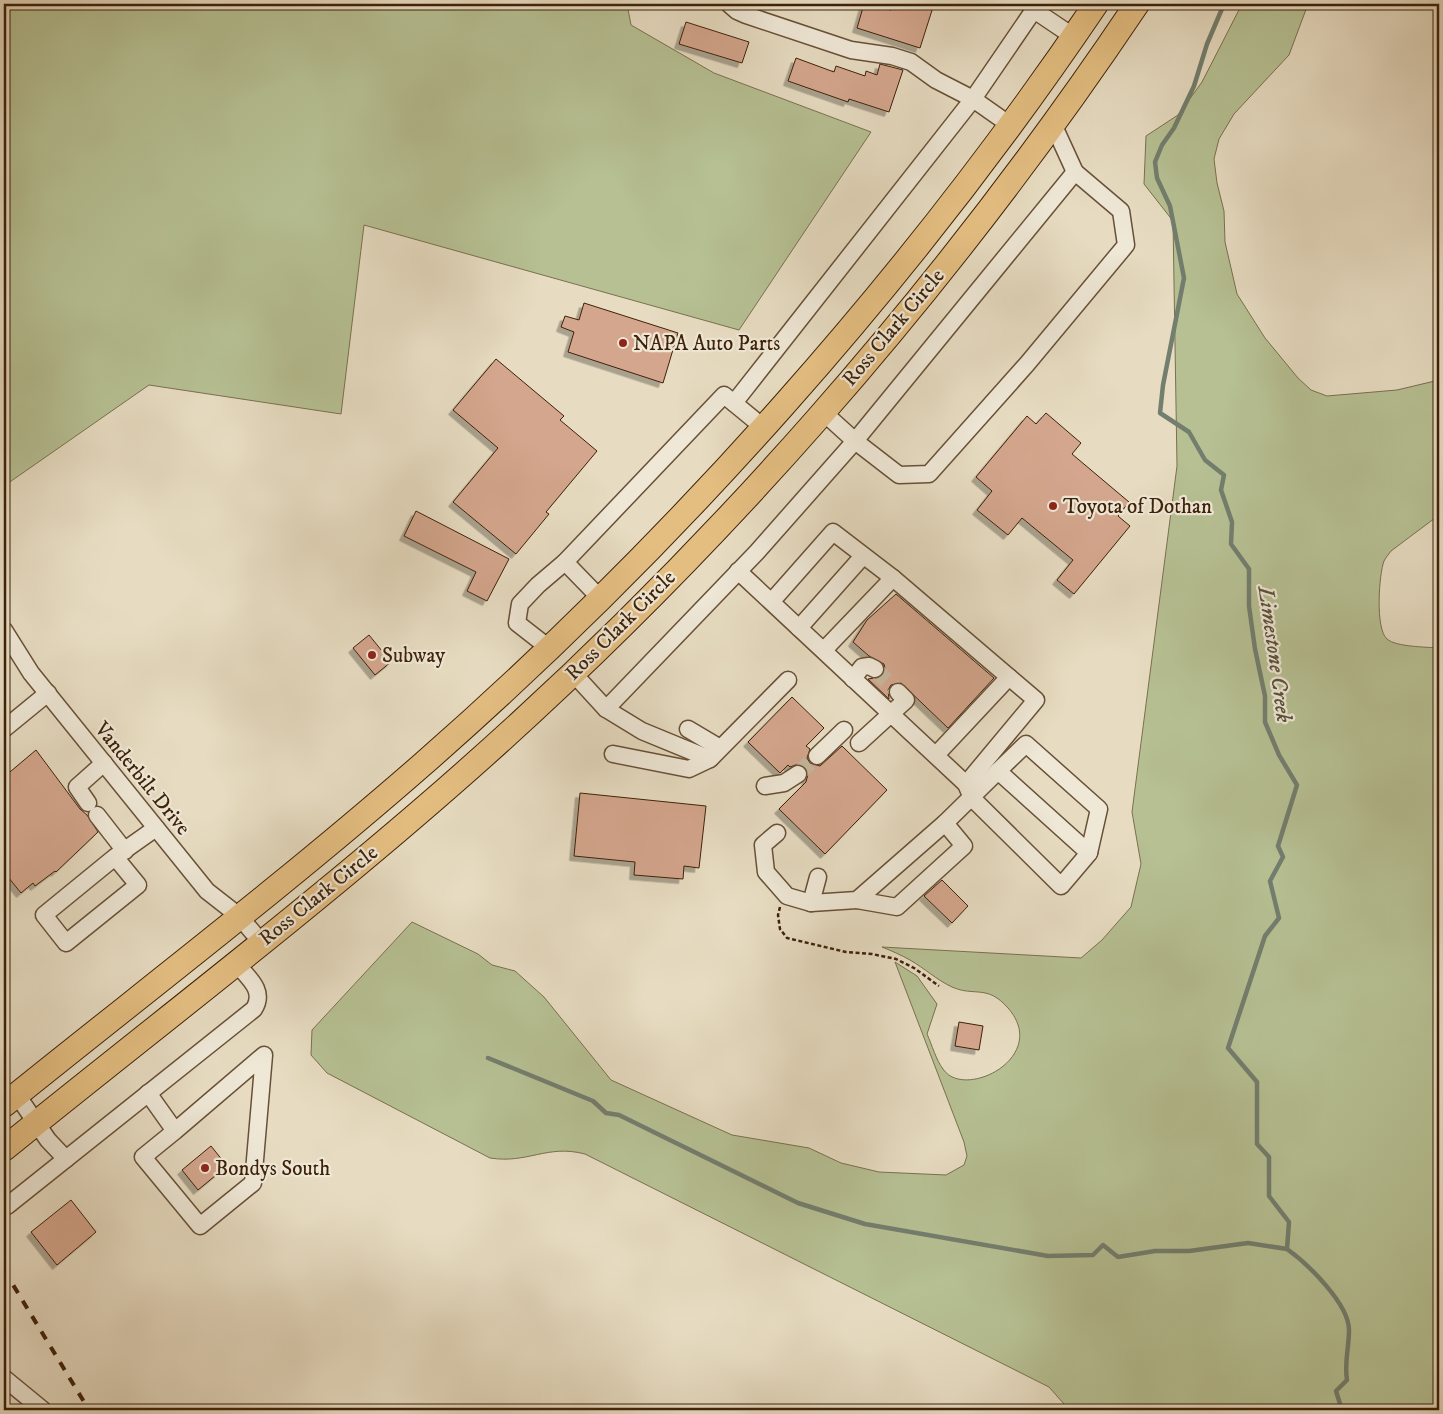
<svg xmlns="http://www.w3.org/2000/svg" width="1443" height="1414" viewBox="0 0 1443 1414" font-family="'IM FELL DW Pica',serif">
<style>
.green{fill:#b6c093;stroke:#7a704e}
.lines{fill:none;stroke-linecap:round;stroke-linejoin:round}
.stream{stroke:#737e6e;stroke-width:4.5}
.building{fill:#d4a68d;stroke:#3d2109;filter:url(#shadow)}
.minor-tunnel{stroke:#c5b79d;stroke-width:16;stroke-dasharray:16 8;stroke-linecap:butt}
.minor-casing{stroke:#685037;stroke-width:19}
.highway-casing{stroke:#3d2109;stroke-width:26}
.path{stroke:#3d2109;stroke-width:2.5;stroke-dasharray:4 2.5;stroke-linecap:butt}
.minor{stroke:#efe8d7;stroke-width:16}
.highway{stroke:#e4be81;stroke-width:24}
.rail{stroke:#3d2109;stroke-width:4;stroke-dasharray:9 9;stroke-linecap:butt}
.poi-dot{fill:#8f2418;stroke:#efe8d7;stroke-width:2}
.labels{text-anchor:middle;stroke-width:4.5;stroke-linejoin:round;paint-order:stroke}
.street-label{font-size:21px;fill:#3d2109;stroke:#efe8d7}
.poi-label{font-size:21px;fill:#3d2109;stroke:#efe8d7;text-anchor:start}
.water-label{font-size:22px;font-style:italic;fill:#58503b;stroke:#efe8d7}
</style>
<defs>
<filter id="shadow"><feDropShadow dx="-4.5" dy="4.5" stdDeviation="0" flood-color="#0004"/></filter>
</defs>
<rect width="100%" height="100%" fill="#e7dcc2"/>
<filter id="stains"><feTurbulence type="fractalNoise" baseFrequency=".004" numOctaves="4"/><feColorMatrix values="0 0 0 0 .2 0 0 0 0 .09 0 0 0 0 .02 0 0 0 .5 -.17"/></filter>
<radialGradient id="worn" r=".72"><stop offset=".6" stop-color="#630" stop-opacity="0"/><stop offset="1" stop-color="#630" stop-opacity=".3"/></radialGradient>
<!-- green -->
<g class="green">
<polygon points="4,4 627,4 631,25 714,73 871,132 739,330 364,225 341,414 149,385 4,486"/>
<path d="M1242,4H1308L1289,55L1234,114L1219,139L1214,159L1217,183L1224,211L1225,242L1237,294L1265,338L1298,378L1311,390L1327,396L1397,390L1439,380V515L1391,551C1389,554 1386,557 1384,561C1379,574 1375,629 1387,639C1396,647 1427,647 1439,648V1410H1065L1064,1404L1049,1387L585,1154C547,1144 528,1164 490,1158L327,1073L311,1055L312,1030L412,922L478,954L492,965L515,971L544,997L611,1080L732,1135L809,1148L841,1163L879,1172L946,1175L964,1165L967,1156L964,1142L895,962L917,976L937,1004L927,1034C932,1045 936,1060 943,1069C964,1101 1051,1057 1008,1008C987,984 975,997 952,987C937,980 924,968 910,960C901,955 892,951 882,947L1081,958L1102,940L1131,907L1141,864L1132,812L1177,466L1173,221L1144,184L1146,136L1178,115L1202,82Z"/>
</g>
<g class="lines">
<!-- stream -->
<g class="stream">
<path d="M1224,4L1207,44L1194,86L1174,128L1162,145L1155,162L1157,178L1170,206L1184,278L1163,385L1160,413L1189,432L1205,460L1224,475L1221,490L1232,522L1231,544L1249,569V606L1255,649L1265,696V722L1279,755L1297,785L1278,846L1283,857L1270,881L1279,918L1265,936L1228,1048L1257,1082V1144L1269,1157V1196L1289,1222L1287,1249C1308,1264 1349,1304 1349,1330C1349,1348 1344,1363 1347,1380L1336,1391L1342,1410"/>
<polyline points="488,1058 593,1101 606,1113 619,1115 798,1203 865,1224 1048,1256 1093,1255 1103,1245 1118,1257 1155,1251 1189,1251 1248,1243 1287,1249"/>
</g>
</g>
<!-- building -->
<g class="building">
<polygon points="864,4 891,10 893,4 934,4 920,48 857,28"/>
<polygon points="686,22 749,42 742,63 679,44"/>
<polygon points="796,58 834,72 836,66 865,76 866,71 877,75 880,64 903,70 889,112 849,99 848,102 788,81"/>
<polygon points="584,303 678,333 663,383 568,352 574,332 561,327 565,316 579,320"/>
<polygon points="496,359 564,416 560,420 597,451 546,512 549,514 516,554 453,502 498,448 453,410"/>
<polygon points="1046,413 1081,443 1072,454 1129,502 1118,516 1130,526 1074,594 1057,580 1073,560 1022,518 1008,535 977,510 992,491 976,477 1027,416 1036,424"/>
<polygon points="416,511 509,559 487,601 467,591 476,572 404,536"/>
<polygon points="896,594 994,678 948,728 901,683 891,685 888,690 889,699 868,679 881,677 885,669 884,664 869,656 853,642 867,620"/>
<polygon points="369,635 391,662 375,675 353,648"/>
<polygon points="792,697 824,728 806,746 810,749 807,758 810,763 820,766 842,746 887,790 825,854 779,809 806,782 808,774 806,768 798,764 790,767 788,765 780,773 748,742"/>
<polygon points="36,750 80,809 87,815 98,832 56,872 55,871 35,886 33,883 21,893 4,872 4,777"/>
<polygon points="580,793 706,806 699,868 684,866 683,879 634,875 635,862 574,856"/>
<polygon points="942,880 968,906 952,923 924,896"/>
<polygon points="959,1022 983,1026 979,1050 955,1046"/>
<polygon points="211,1146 227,1166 198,1190 182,1170"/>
<polygon points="71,1200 96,1232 57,1265 31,1232"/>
</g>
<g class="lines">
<!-- minor-tunnel -->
<g class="minor-tunnel">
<polyline points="875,669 898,692"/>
<polyline points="798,774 817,756"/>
</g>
<!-- minor casing -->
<g class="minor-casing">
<g id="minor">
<polyline points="729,4 737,11 746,15 851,50 892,56 911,62 936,80 973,99 1010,125"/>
<polyline points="1034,10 1074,37"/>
<polyline points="734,403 973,99 1038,4"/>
<polyline points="823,412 855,441 899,475 929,474 1027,364 1126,245 1121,211 1075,172 1053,124"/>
<polyline points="565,562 600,598"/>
<polyline points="738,571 966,784 972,798 1061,886 1089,853 998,771 945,823 857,900 811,903 787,896 766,872 763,845 777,833"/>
<polyline points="893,578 1036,700 966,784"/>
<polyline points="772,601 833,532 893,578 824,650"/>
<polyline points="799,628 863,556"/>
<polyline points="4,630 31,673 207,891 239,916 261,942"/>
<polyline points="549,648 517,623 520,604 538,585 565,562 724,395 763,427"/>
<polyline points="573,673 606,709 642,731 710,759 788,680"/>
<polyline points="853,679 862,667 869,666 875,669"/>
<polyline points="606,709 757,552 855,441 1075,172"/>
<polyline points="4,729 48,693"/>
<polyline points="688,729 720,748"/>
<polyline points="859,743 906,700 898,692"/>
<polyline points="613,754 689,769 710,759"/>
<polyline points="936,755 1009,677"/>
<polyline points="817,756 844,730"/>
<polyline points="998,771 1026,744 1099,809 1089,853"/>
<polyline points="765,786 784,783 798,774"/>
<polyline points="88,803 77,787 104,763"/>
<polyline points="97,815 125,851"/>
<polyline points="115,857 138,885 66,943 44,915 115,857 156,828"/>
<polyline points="857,900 897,907 964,846 945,823"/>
<polyline points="811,903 818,877"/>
<polyline points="148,1093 175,1131 264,1055 253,1183 200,1226 143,1157 175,1131"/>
<polyline points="17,1095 48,1140 66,1159"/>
<path d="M4,1202L7,1206L254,1009C266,990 247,977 235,962"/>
<polyline points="4,1378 43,1410"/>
</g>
</g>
<!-- highway casing -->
<g class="highway-casing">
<g id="highway">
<path d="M4,1105C144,992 287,883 423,764C674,544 909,281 1096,4"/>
<path d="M4,1149C151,1030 303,914 445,790C708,561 943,293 1137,4"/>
</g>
</g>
<!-- path -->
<polyline class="path" points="780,907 778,915 780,929 787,938 846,952 872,954 896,959 914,968 939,986"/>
<!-- minor -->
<use href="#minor" class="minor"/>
<!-- highway -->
<use href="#highway" class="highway"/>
<!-- rail -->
<polyline class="rail" points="4,1270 89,1410"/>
</g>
<!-- markers -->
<g class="poi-dot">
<circle cx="623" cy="343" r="5"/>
<circle cx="1053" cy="506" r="5"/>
<circle cx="372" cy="655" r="5"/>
<circle cx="205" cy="1168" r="5"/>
</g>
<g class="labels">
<!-- street labels -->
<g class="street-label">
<text transform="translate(893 327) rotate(-50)" y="7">Ross Clark Circle</text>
<text transform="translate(620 625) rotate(-45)" y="7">Ross Clark Circle</text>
<text transform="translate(143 778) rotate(51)" y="7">Vanderbilt Drive</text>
<text transform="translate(318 895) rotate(-39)" y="7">Ross Clark Circle</text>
</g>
<!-- poi labels -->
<g class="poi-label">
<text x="633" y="350">NAPA Auto Parts</text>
<text x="1063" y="513">Toyota of Dothan</text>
<text x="382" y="662">Subway</text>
<text x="215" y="1175">Bondys South</text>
</g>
<!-- water labels -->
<g class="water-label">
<text transform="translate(1276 654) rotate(82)" y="8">Limestone Creek</text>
</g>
</g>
<!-- margin -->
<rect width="1443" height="1414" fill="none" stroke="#e7dcc2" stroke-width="20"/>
<rect x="5" y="5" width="1433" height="1404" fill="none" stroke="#3d2109" stroke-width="2.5"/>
<rect x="10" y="10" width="1423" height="1394" fill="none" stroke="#3d2109"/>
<rect width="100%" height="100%" filter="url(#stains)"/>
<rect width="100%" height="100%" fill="url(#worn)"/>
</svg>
